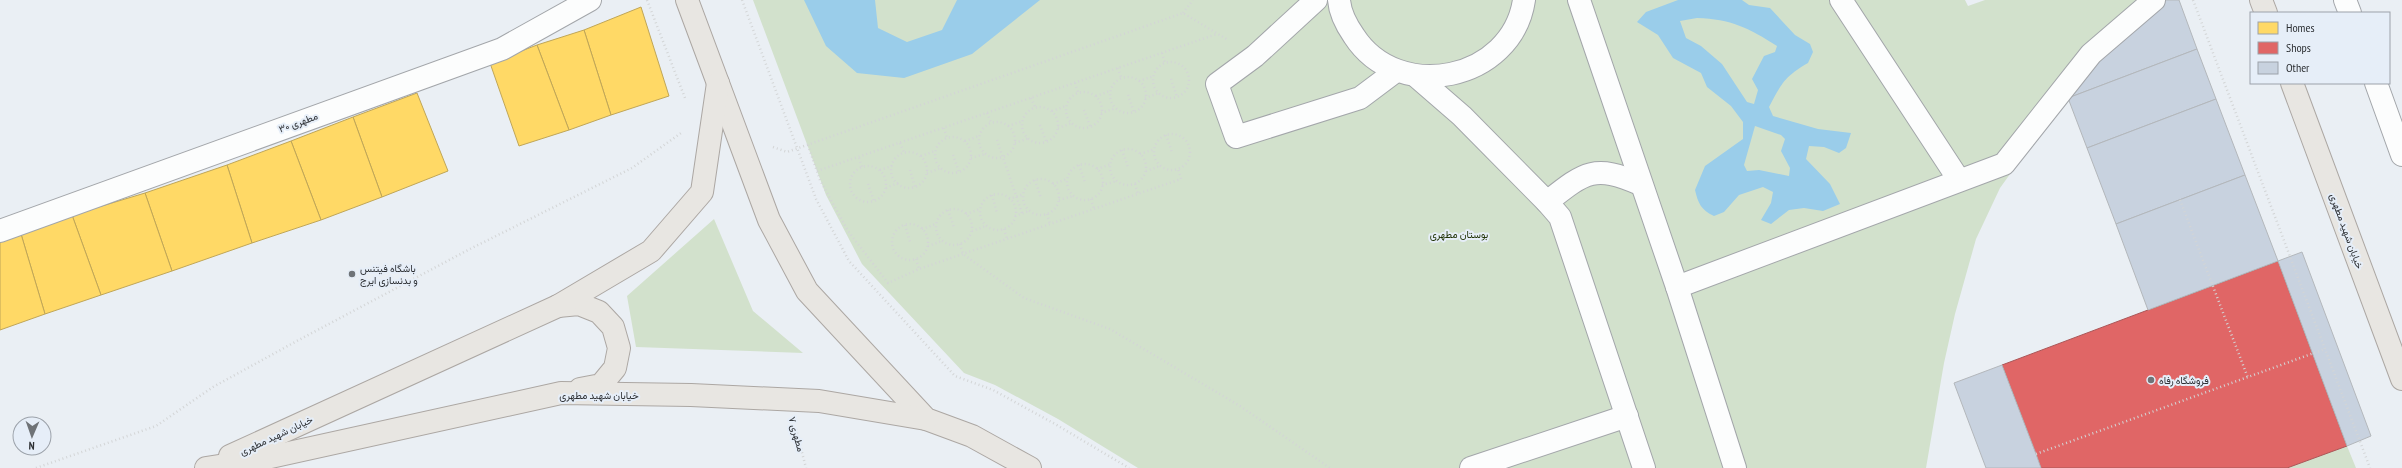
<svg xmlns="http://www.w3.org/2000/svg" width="2402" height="468" viewBox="0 0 2402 468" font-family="'PT Sans Narrow',Vazirmatn,sans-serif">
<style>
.green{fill:#d2e1cc}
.water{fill:#9acdea;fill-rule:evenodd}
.homes{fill:#ffd966;stroke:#c0a657}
.shops{fill:#e06666;stroke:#aa5657}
.building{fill:#c8d2df;stroke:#b3b7bb}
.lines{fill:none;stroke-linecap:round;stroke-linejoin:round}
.minor-casing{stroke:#a3a6aa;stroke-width:24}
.major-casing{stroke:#aca7a3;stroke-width:24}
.path{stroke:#d3d5d6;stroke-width:2.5;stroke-dasharray:1 3;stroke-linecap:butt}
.minor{stroke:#fcfdfd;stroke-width:22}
.major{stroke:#e8e6e2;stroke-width:22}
.poi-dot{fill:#6f7377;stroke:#e6eef8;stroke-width:1.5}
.labels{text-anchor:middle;stroke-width:4;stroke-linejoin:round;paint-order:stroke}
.street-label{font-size:10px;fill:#2d3034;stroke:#e6eef8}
.park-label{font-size:10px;fill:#203306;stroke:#e6eef8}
.poi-label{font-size:10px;fill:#2d3034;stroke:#e6eef8;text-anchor:start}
</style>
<rect width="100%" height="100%" fill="#eaeff4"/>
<!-- green -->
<g class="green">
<polygon points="753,0 1965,0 1968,6 1985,0 2166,0 2131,29 2067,95 2000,188 1976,239 1955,314 1944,363 1926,468 1138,468 1058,419 995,385 964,373 862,264 826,195"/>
<polygon points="714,219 753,311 803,353 636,347 627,296"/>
<polygon points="2347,446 2356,468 2287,468"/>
</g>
<!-- water -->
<g class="water">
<polygon points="804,0 875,0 878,28 907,42 942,30 957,0 1040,0 972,54 904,78 857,73 826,46"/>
<path d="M1678,0H1742L1749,5L1770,8L1795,35L1810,44L1813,52L1808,63C1784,77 1782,83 1769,107L1773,116L1818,129L1851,133L1846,148L1839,153L1824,147L1809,146L1806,159L1830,184L1840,204L1823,211L1804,208L1789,210L1771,224L1761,220L1771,203L1773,192L1763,187L1739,195L1724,212L1714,216C1701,210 1698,203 1695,190L1705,166L1743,139V122L1731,106L1707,87L1701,73L1673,58L1658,35L1637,22L1646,12ZM1697,18C1731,19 1749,28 1777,46L1775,52L1764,56L1752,79L1758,90L1754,104L1747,102L1722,64L1701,46L1686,38L1680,21ZM1755,126L1781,135L1785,139L1781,151L1790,168L1789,176L1759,170L1747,171L1744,165Z"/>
</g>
<!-- homes -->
<g class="homes">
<polygon points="641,7 669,96 611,115 584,30"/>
<polygon points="584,30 611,115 569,130 537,45"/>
<polygon points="537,45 569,130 519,146 490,63"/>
<polygon points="417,93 448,171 382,197 353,117"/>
<polygon points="353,117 382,197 321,220 291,141"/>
<polygon points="291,141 321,220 252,243 227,165"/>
<polygon points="227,165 252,243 172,271 145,193"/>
<polygon points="145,193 172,271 101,295 72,215"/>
<polygon points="72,215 101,295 45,314 21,234"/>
<polygon points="21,234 45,314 0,330 0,241"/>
</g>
<!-- shops -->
<polygon class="shops" points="2278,261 2347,446 2287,468 2041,468 2002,365"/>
<!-- building -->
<g class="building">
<polygon points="2166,0 2179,0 2197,49 2068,98 2096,59"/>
<polygon points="2197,49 2216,99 2087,148 2068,98"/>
<polygon points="2216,99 2245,175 2116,224 2087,148"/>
<polygon points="2245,175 2278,261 2148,310 2116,224"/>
<polygon points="2302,252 2371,436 2347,446 2278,261"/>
<polygon points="2002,365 2036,454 2041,468 1986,468 1954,383"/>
</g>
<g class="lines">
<!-- minor casing -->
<g class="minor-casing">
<g id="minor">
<polyline points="1316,0 1255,56 1217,84 1236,137 1360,98 1396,71"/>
<path d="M1339,0C1340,13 1347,26 1354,36C1398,104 1512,81 1524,0"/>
<polyline points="1579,0 1677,287 1735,468"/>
<polyline points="1841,0 1959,180"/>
<polyline points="2345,0 2350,13"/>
<polyline points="1417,77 1462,116 1547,202 1560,217 1644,468"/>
<polyline points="2376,83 2402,155"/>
<path d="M1547,202C1585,172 1594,164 1640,184"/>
<polyline points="0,231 502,49 590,0"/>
<polyline points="1677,287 2004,164 2091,54 2154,0"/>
<polyline points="1471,468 1627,416"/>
</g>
</g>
<!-- major casing -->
<g class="major-casing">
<g id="major">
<polyline points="687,0 769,220 807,291 926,419 972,436 1030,468"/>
<polyline points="2261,0 2266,13"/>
<polyline points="2292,83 2402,379"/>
<polyline points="558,306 579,304 599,312 613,327 619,348 615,368 601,385 580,389"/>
<polyline points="230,456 558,306 651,251 702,192 718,83"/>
<polyline points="206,468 257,460 561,393 691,395 819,401 926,419"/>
</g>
</g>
<!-- path -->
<g class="path">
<polyline points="647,0 685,98"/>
<polyline points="742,0 816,199 849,261 955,376 993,390 1055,424 1129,468"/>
<polyline points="2193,0 2370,468"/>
<polyline points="1183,13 1193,0"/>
<polyline points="1162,53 1165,63"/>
<circle cx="1171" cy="80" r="18"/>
<polyline points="1118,68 1121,77"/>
<circle cx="1128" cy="95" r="18"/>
<polyline points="1171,79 1177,97"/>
<polyline points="1139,81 1154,76"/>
<polyline points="1075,83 1078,92"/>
<circle cx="1084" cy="110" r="18"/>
<polyline points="1128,95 1134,112"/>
<polyline points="1096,96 1110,91"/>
<polyline points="1031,98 1035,107"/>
<polyline points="1145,98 1159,93"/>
<circle cx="1040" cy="125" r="18"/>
<polyline points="1084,110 1090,126"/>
<polyline points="1052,111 1066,106"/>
<polyline points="987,113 991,123"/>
<polyline points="1101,113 1116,108"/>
<circle cx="997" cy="140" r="18"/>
<polyline points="1040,125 1046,141"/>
<polyline points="1008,126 1023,121"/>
<polyline points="944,128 947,138"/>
<polyline points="1058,128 1072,123"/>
<circle cx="1172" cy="152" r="18"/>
<polyline points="1166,135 1172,152"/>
<circle cx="953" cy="155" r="18"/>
<polyline points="997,140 1022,213"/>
<polyline points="965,141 979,136"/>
<polyline points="900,143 904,153"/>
<polyline points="1015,143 1029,138"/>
<polyline points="808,145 820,180 848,231 888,283 919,269 1181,179 1178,169"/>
<polyline points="773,147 787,152 1183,13 1228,40"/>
<circle cx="1128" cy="167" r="18"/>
<polyline points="1122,150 1128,167"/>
<circle cx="909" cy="170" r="18"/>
<polyline points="1140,154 1155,149"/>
<polyline points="953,155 959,172"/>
<polyline points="921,156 935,151"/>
<polyline points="859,158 862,167"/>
<polyline points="971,158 985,154"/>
<circle cx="1085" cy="182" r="18"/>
<polyline points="1079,165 1085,182"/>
<circle cx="868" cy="184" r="18"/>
<polyline points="1097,169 1111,164"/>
<polyline points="880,170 892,166"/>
<polyline points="910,170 915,187"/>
<polyline points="817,171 1217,34"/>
<polyline points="1146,171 1160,166"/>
<polyline points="927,173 941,168"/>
<circle cx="1041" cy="197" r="18"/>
<polyline points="1035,180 1041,198"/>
<polyline points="868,184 874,201"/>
<polyline points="1053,184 1067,179"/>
<polyline points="1135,184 1138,194"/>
<polyline points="1102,185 1117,181"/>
<polyline points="886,188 898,183"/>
<circle cx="998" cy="212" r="18"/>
<polyline points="992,195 997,213"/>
<polyline points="1009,199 1024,194"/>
<polyline points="1091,199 1094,209"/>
<polyline points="1059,200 1073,196"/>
<polyline points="2180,200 2248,378"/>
<circle cx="954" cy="227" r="18"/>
<polyline points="948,210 954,227"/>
<polyline points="966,214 980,209"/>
<polyline points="1047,214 1050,224"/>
<polyline points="1015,216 1029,211"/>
<circle cx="910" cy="242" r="18"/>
<polyline points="905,225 910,242"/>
<polyline points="922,229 936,224"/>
<polyline points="1004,229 1007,239"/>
<polyline points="972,231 986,226"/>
<polyline points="960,244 963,254 1024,298 1110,329 1240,406 1330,468"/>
<polyline points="928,246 942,241"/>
<polyline points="916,259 919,269"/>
<polyline points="796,429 806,468"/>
<polyline points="2036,454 2325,349"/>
<polyline points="36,468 156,426 213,387 295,342 468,250 632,168 681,133"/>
</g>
<!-- minor -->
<use href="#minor" class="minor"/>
<!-- major -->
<use href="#major" class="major"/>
</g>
<!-- markers -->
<g class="poi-dot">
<circle cx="352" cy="274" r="4"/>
<circle cx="2151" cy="380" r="4"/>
</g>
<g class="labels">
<!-- street labels -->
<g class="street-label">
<text transform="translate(298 122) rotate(-20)" y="4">مطهری ۳۰</text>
<text transform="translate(2347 231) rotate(70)" y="4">خیابان شهید مطهری</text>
<text x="599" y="399">خیابان شهید مطهری</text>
<text transform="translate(797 434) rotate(75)" y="4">مطهری ۷</text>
<text transform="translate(276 435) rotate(-25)" y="4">خیابان شهید مطهری</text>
</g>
<!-- park labels -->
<g class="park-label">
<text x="1459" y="238">بوستان مطهری</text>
</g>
<!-- poi labels -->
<g class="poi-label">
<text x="360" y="272">باشگاه فیتنس<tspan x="360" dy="12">و بدنسازی ایرج</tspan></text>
<text x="2159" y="384">فروشگاه رفاه</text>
</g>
</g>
<!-- legend -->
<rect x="2250" y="12" width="140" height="72" fill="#e6eef8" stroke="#9ca2aa"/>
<rect x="2258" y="22" width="20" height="12" fill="#ffd966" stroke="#9ca2aa"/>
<text x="2286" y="32" font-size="12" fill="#2d3034">Homes</text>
<rect x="2258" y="42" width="20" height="12" fill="#e06666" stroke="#9ca2aa"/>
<text x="2286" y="52" font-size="12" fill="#2d3034">Shops</text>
<rect x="2258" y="62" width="20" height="12" fill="#c8d2df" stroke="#9ca2aa"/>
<text x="2286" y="72" font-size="12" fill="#2d3034">Other</text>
<!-- north arrow -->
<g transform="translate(32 436) rotate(182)"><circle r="19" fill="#e6eef8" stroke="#9ca2aa"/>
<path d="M0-3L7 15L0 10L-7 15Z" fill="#6f7377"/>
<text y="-6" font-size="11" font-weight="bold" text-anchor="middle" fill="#2d3034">N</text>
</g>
</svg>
